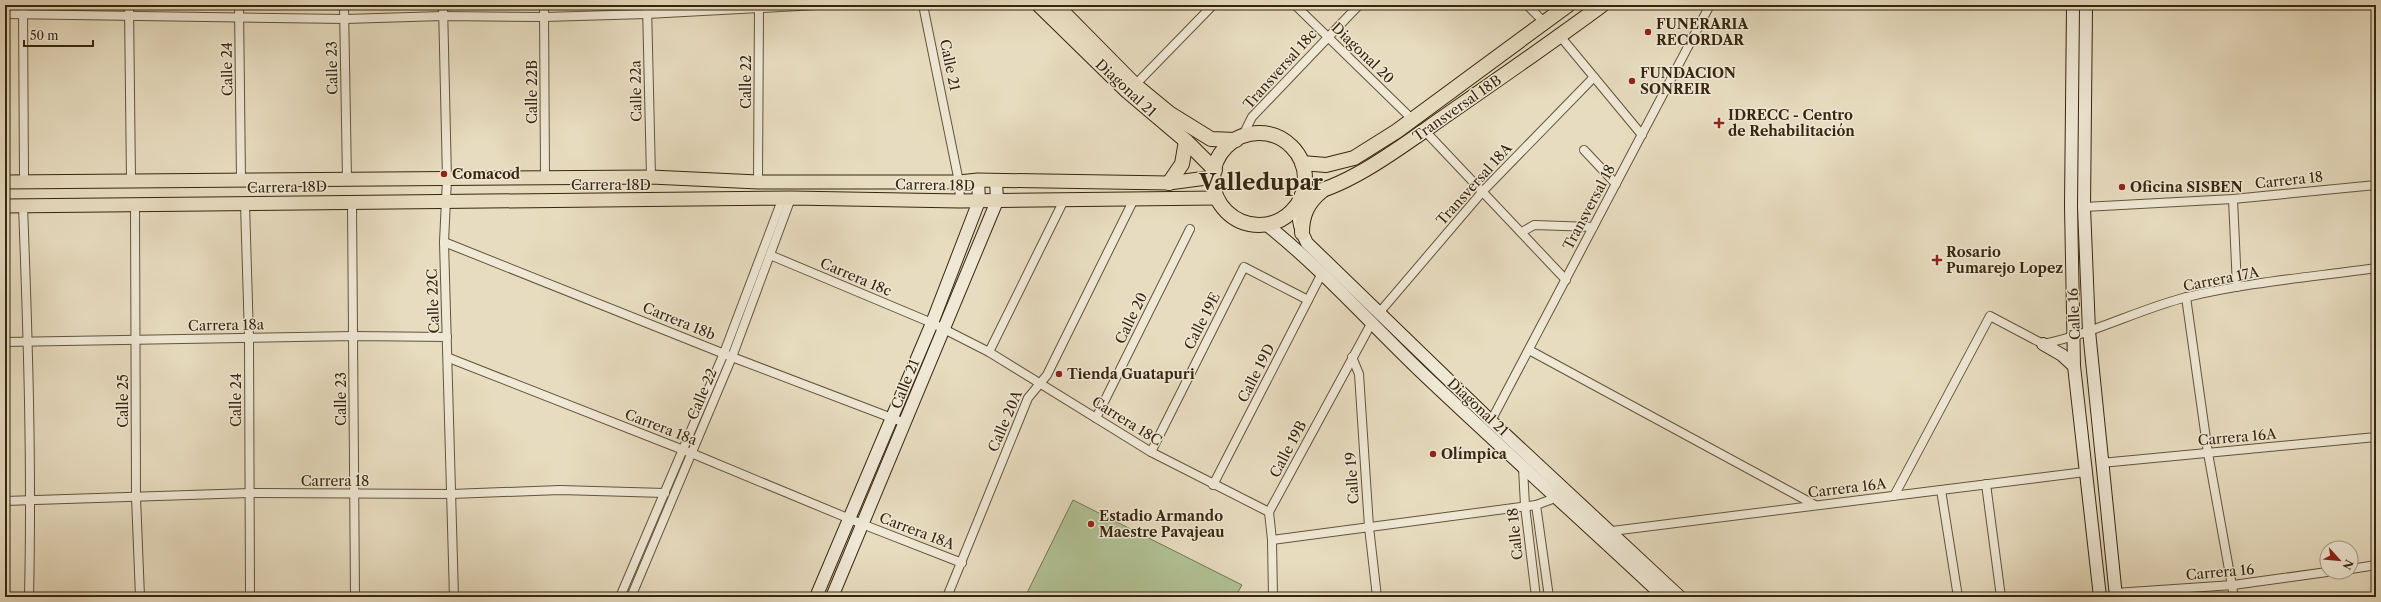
<svg xmlns="http://www.w3.org/2000/svg" width="2381" height="602" viewBox="0 0 2381 602" font-family="'Libre Caslon Text',serif">
<style>
.garden{fill:#b1c295;stroke:#747452}
.lines{fill:none;stroke-linecap:round;stroke-linejoin:round}
.minor-casing{stroke:#63543b;stroke-width:10}
.secondary-casing{stroke:#37260f;stroke-width:14}
.primary-casing{stroke:#37260f;stroke-width:15}
.trunk-casing{stroke:#37260f;stroke-width:16}
.minor{stroke:#efe8d5;stroke-width:8}
.secondary{stroke:#efe8d5;stroke-width:12}
.primary{stroke:#e7dcbf;stroke-width:13}
.trunk{stroke:#e7dcbf;stroke-width:14}
.poi-dot{fill:#8f2418;stroke:#efe8d5;stroke-width:1.5}
.labels{text-anchor:middle;stroke-width:3;stroke-linejoin:round;paint-order:stroke}
.poi-label{font-size:14px;font-weight:bold;fill:#37260f;stroke:#efe8d5;text-anchor:start}
.street-label{font-size:14px;fill:#37260f;stroke:#efe8d5}
.town-label{font-size:22px;font-weight:bold;fill:#37260f;stroke:#efe8d5}
</style>
<rect width="100%" height="100%" fill="#e7dcbf"/>
<filter id="stains"><feTurbulence type="fractalNoise" baseFrequency=".005" numOctaves="4"/><feColorMatrix values="0 0 0 0 .2 0 0 0 0 .09 0 0 0 0 .02 0 0 0 .5 -.17"/></filter>
<radialGradient id="worn" r=".72"><stop offset=".6" stop-color="#630" stop-opacity="0"/><stop offset="1" stop-color="#630" stop-opacity=".3"/></radialGradient>
<!-- garden -->
<polygon class="garden" points="1073,500 1242,585 1235,597 1025,597"/>
<g class="lines">
<!-- minor casing -->
<g class="minor-casing">
<g id="minor">
<polyline points="23,5 24,182"/>
<polyline points="129,5 131,181"/>
<polyline points="239,5 241,181"/>
<polyline points="344,5 347,180"/>
<polyline points="443,5 447,179 444,242 454,597"/>
<polyline points="544,5 545,178"/>
<polyline points="647,5 651,177"/>
<polyline points="923,5 959,182 960,201"/>
<polyline points="1295,5 1413,120"/>
<polyline points="1527,5 1545,23"/>
<polyline points="5,14 345,19 443,16 544,17 647,14 818,5"/>
<polyline points="1560,36 1642,135"/>
<polyline points="1135,85 1213,5"/>
<polyline points="1424,130 1566,280"/>
<polyline points="1242,137 1252,117 1359,5"/>
<polyline points="1584,150 1616,184"/>
<polyline points="758,182 759,5"/>
<polyline points="2233,199 2237,287"/>
<polyline points="352,202 355,597"/>
<polyline points="135,204 136,497 140,597"/>
<polyline points="245,204 249,337 250,597"/>
<path d="M23,206C28,337 32,467 29,597"/>
<polyline points="2084,207 2233,199 2376,185"/>
<polyline points="1522,232 1534,225 1593,227"/>
<polyline points="444,242 732,357 905,423"/>
<polyline points="770,255 932,323 989,352 1151,452 1269,512"/>
<polyline points="2186,297 2208,453 2234,597"/>
<polyline points="1379,313 1483,191 1594,77"/>
<polyline points="5,342 354,336 447,337"/>
<polyline points="1529,350 1815,505"/>
<polyline points="989,352 1064,200"/>
<polyline points="1352,357 1359,374 1369,527 1377,597"/>
<polyline points="449,358 691,453 862,524 962,563"/>
<polyline points="1096,418 1190,229"/>
<polyline points="1491,421 1710,5"/>
<polyline points="1151,452 1244,267 1308,300"/>
<polyline points="2101,463 2376,437"/>
<polyline points="1523,468 1525,506 1536,597"/>
<polyline points="1986,484 2001,597"/>
<polyline points="1213,485 1322,273"/>
<polyline points="1941,490 1958,597"/>
<path d="M1894,496L1990,316L2043,344C2093,334 2139,309 2187,297C2249,282 2313,277 2376,268"/>
<polyline points="5,501 250,493 451,494 560,490 665,493"/>
<polyline points="1536,505 1549,597"/>
<polyline points="1612,531 2085,472"/>
<polyline points="1272,540 1536,505 1558,497"/>
<polyline points="2351,569 2376,565"/>
<polyline points="2115,593 2233,585 2327,572"/>
<polyline points="620,597 724,353 782,200"/>
<polyline points="631,597 732,357 791,198"/>
<polyline points="947,597 1028,398 1047,375 1134,199"/>
<polyline points="1273,597 1272,540 1269,512 1371,324"/>
</g>
</g>
<!-- secondary casing -->
<g class="secondary-casing">
<g id="secondary">
<polyline points="2073,5 2071,206 2074,366 2100,597"/>
<polyline points="2086,5 2084,207 2089,331 2116,597"/>
<path d="M1298,204C1297,219 1300,230 1307,243L1491,421L1680,597"/>
<path d="M1267,225C1322,269 1369,322 1420,371C1500,447 1583,521 1664,597"/>
<polyline points="2043,344 2062,355 2074,366"/>
<polyline points="816,597 932,323 979,201 978,180"/>
<polyline points="832,597 997,201 996,180"/>
</g>
</g>
<!-- primary casing -->
<g class="primary-casing">
<g id="primary">
<polyline points="5,182 651,177 758,182 959,182 978,180 1169,183 1214,177"/>
<polyline points="5,206 791,198 960,201 1217,198"/>
</g>
</g>
<!-- trunk casing -->
<g class="trunk-casing">
<g id="trunk">
<polyline points="1039,5 1127,91 1186,141 1215,170"/>
<polyline points="1056,5 1135,85 1169,113 1211,139 1236,140"/>
<circle cx="1259" cy="179" r="46"/>
<polyline points="1302,163 1326,165 1354,158 1397,131 1568,5"/>
<polyline points="1169,183 1182,164 1186,141"/>
<path d="M1302,195C1348,189 1410,140 1448,114C1500,78 1552,42 1602,5"/>
<path d="M1302,233C1302,215 1308,202 1322,191"/>
</g>
</g>
<!-- minor -->
<use href="#minor" class="minor"/>
<!-- secondary -->
<use href="#secondary" class="secondary"/>
<!-- primary -->
<use href="#primary" class="primary"/>
<!-- trunk -->
<use href="#trunk" class="trunk"/>
</g>
<!-- markers -->
<g class="poi-dot">
<circle cx="1648" cy="32" r="4"/>
<circle cx="1632" cy="81" r="4"/>
<path d="M1717 117h4v4h4v4h-4v4h-4v-4h-4v-4h4z"/>
<circle cx="444" cy="174" r="4"/>
<circle cx="2122" cy="187" r="4"/>
<path d="M1935 254h4v4h4v4h-4v4h-4v-4h-4v-4h4z"/>
<circle cx="1059" cy="374" r="4"/>
<circle cx="1433" cy="454" r="4"/>
<circle cx="1091" cy="524" r="4"/>
</g>
<g class="labels">
<!-- poi labels -->
<g class="poi-label">
<text x="1656" y="29">FUNERARIA<tspan x="1656" dy="16">RECORDAR</tspan></text>
<text x="1640" y="78">FUNDACION<tspan x="1640" dy="16">SONREIR</tspan></text>
<text x="1728" y="120">IDRECC - Centro<tspan x="1728" dy="16">de Rehabilitación</tspan></text>
<text x="452" y="179">Comacod</text>
<text x="2130" y="192">Oficina SISBEN</text>
<text x="1946" y="257">Rosario<tspan x="1946" dy="16">Pumarejo Lopez</tspan></text>
<text x="1067" y="379">Tienda Guatapuri</text>
<text x="1441" y="459">Olímpica</text>
<text x="1099" y="521">Estadio Armando<tspan x="1099" dy="16">Maestre Pavajeau</tspan></text>
</g>
<!-- street labels -->
<g class="street-label">
<text transform="translate(1363 53) rotate(44)" y="5">Diagonal 20</text>
<text transform="translate(950 65) rotate(78)" y="5">Calle 21</text>
<text transform="translate(332 68) rotate(-91)" y="5">Calle 23</text>
<text transform="translate(227 69) rotate(-91)" y="5">Calle 24</text>
<text transform="translate(1280 69) rotate(-48)" y="5">Transversal 18c</text>
<text transform="translate(746 82) rotate(-90)" y="5">Calle 22</text>
<text transform="translate(1126 88) rotate(43)" y="5">Diagonal 21</text>
<text transform="translate(636 91) rotate(-91)" y="5">Calle 22a</text>
<text transform="translate(532 92) rotate(-90)" y="5">Calle 22B</text>
<text transform="translate(1457 108) rotate(-35)" y="5">Transversal 18B</text>
<text transform="translate(2289 180) rotate(-6)" y="5">Carrera 18</text>
<text transform="translate(1474 184) rotate(-48)" y="5">Transversal 18A</text>
<text x="611" y="190">Carrera 18D</text>
<text transform="translate(935 185) rotate(1)" y="5">Carrera 18D</text>
<text transform="translate(287 187) rotate(-1)" y="5">Carrera 18D</text>
<text transform="translate(1589 207) rotate(-62)" y="5">Transversal 18</text>
<text transform="translate(856 277) rotate(23)" y="5">Carrera 18c</text>
<text transform="translate(2221 279) rotate(-11)" y="5">Carrera 17A</text>
<text transform="translate(433 301) rotate(-92)" y="5">Calle 22C</text>
<text transform="translate(2074 314) rotate(-93)" y="5">Calle 16</text>
<text transform="translate(1131 318) rotate(-64)" y="5">Calle 20</text>
<text transform="translate(679 321) rotate(22)" y="5">Carrera 18b</text>
<text transform="translate(1202 321) rotate(-63)" y="5">Calle 19E</text>
<text transform="translate(226 325) rotate(-1)" y="5">Carrera 18a</text>
<text transform="translate(1256 373) rotate(-63)" y="5">Calle 19D</text>
<text transform="translate(905 384) rotate(-68)" y="5">Calle 21</text>
<text transform="translate(702 394) rotate(-67)" y="5">Calle 22</text>
<text transform="translate(341 399) rotate(-90)" y="5">Calle 23</text>
<text transform="translate(236 400) rotate(-90)" y="5">Calle 24</text>
<text transform="translate(123 401) rotate(-90)" y="5">Calle 25</text>
<text transform="translate(1478 407) rotate(43)" y="5">Diagonal 21</text>
<text transform="translate(1005 421) rotate(-67)" y="5">Calle 20A</text>
<text transform="translate(1127 421) rotate(32)" y="5">Carrera 18C</text>
<text transform="translate(661 427) rotate(21)" y="5">Carrera 18a</text>
<text transform="translate(2237 437) rotate(-5)" y="5">Carrera 16A</text>
<text transform="translate(1288 449) rotate(-62)" y="5">Calle 19B</text>
<text transform="translate(1352 478) rotate(-94)" y="5">Calle 19</text>
<text x="335" y="486">Carrera 18</text>
<text transform="translate(1847 488) rotate(-7)" y="5">Carrera 16A</text>
<text transform="translate(917 531) rotate(21)" y="5">Carrera 18A</text>
<text transform="translate(1515 534) rotate(-96)" y="5">Calle 18</text>
<text transform="translate(2220 572) rotate(-5)" y="5">Carrera 16</text>
</g>
<!-- town labels -->
<g class="town-label">
<text x="1261" y="190">Valledupar</text>
</g>
</g>
<!-- margin -->
<rect width="2381" height="602" fill="none" stroke="#e7dcbf" stroke-width="20"/>
<rect x="6" y="6" width="2369" height="590" fill="none" stroke="#37260f" stroke-width="2"/>
<rect x="10" y="10" width="2361" height="582" fill="none" stroke="#37260f"/>
<!-- north arrow -->
<g transform="translate(2339 560) rotate(117)"><circle r="19" fill="#efe8d5" stroke="#a59a86"/>
<path d="M0-3L7 15L0 10L-7 15Z" fill="#8f2418"/>
<text y="-6" font-size="11" font-weight="bold" text-anchor="middle" fill="#37260f">N</text>
</g>
<!-- scale -->
<path d="M24 40v6h69v-6" fill="none" stroke="#37260f" stroke-width="2"/>
<text x="30" y="40" font-size="12" fill="#37260f" stroke="#efe8d5" stroke-width="3" paint-order="stroke">50 m</text>
<rect width="100%" height="100%" filter="url(#stains)"/>
<rect width="100%" height="100%" fill="url(#worn)"/>
</svg>
